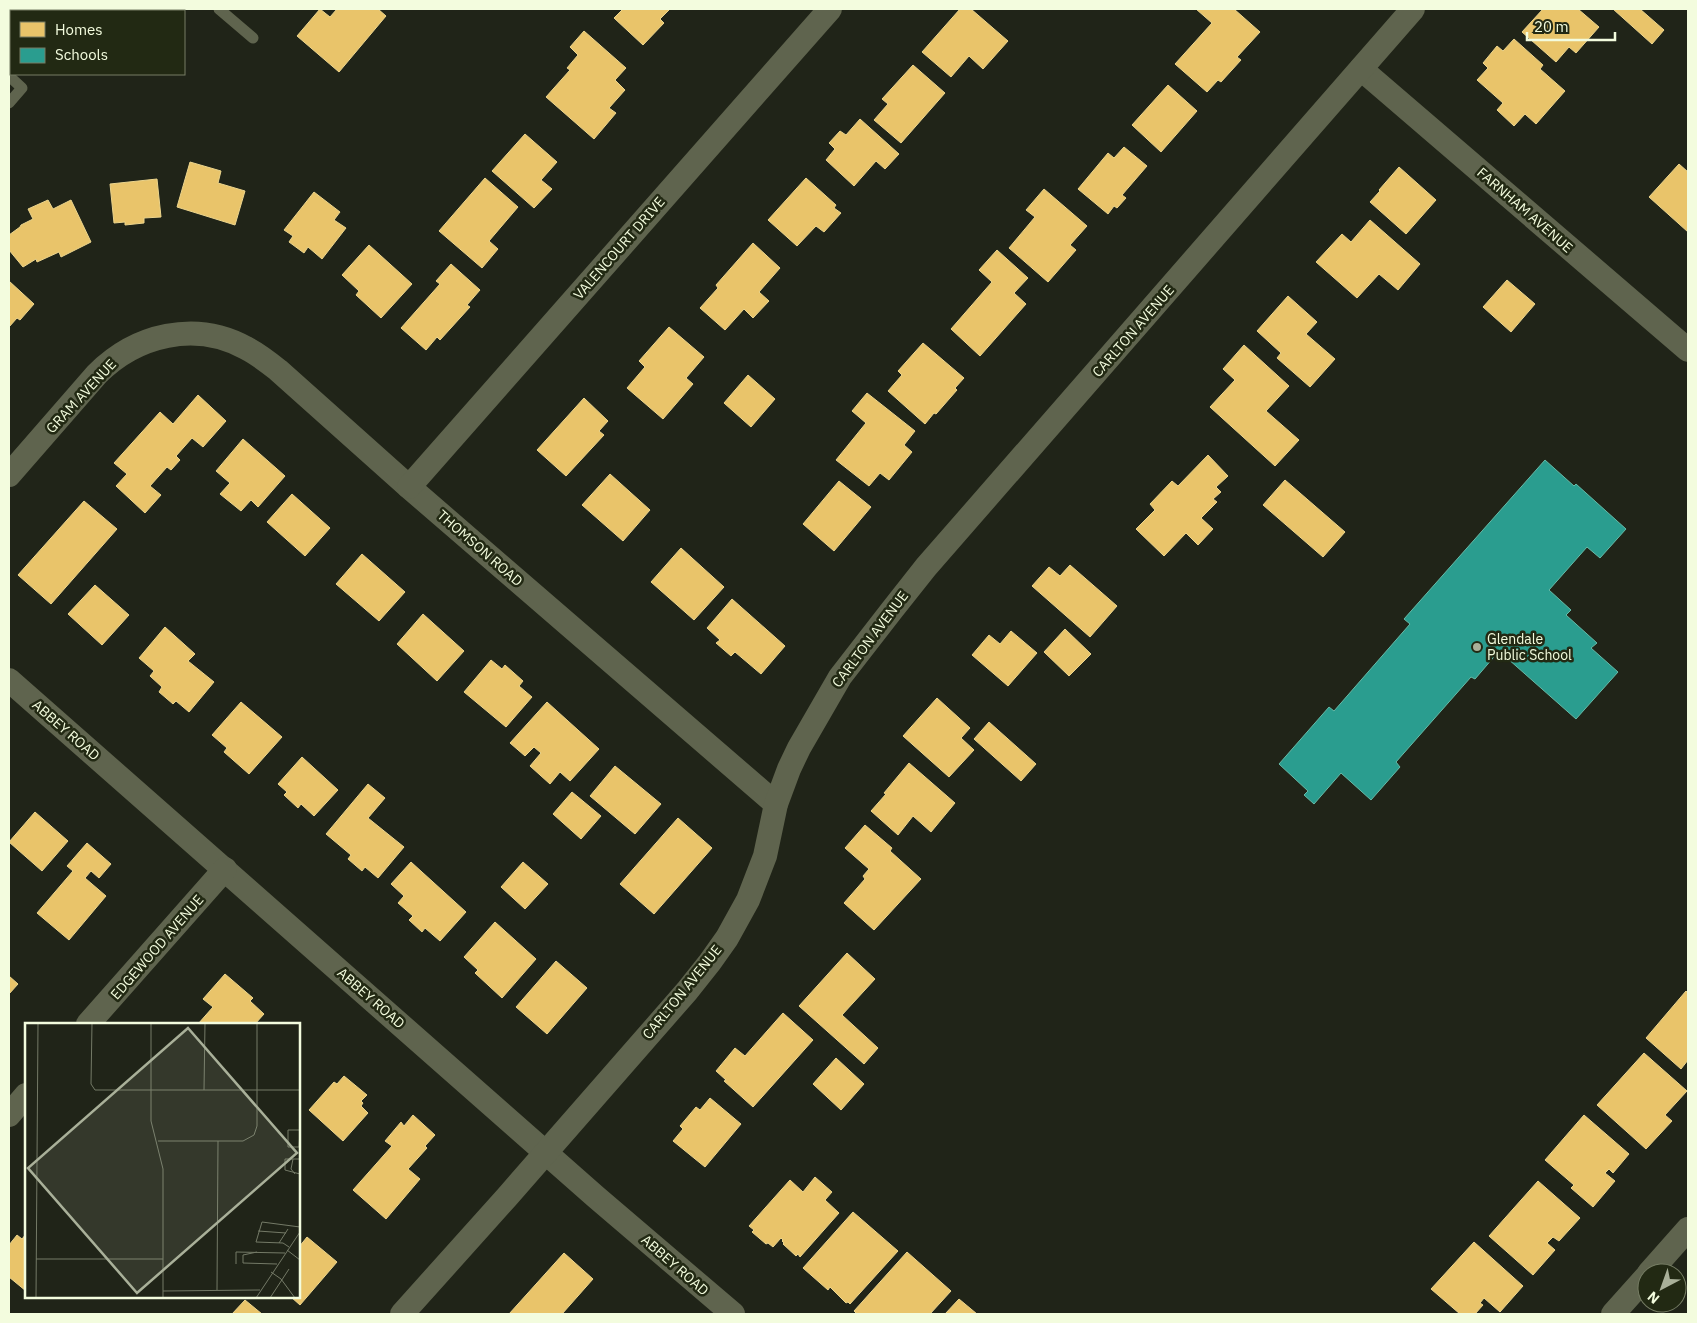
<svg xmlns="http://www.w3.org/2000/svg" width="1697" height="1323" viewBox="0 0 1697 1323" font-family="'IBM Plex Sans',sans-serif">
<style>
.homes{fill:#e9c46a;stroke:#ecd58d}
.schools{fill:#2a9d8f;stroke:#66baa7}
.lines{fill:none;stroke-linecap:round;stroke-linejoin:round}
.lane{stroke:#5f644e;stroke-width:11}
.street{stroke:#5f644e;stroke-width:24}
.poi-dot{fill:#a9b099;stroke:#222913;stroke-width:2}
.labels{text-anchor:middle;stroke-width:5;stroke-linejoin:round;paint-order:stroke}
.street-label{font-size:14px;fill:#f3fcde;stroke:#222913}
.poi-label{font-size:14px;fill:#f3fcde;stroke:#222913;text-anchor:start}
.inset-road{fill:none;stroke:#747a67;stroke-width:1}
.view{fill:#a9b099;fill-opacity:0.15;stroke:#a9b099;stroke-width:2.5}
.inset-edge{fill:none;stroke:#f3fcde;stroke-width:2.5}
</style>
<rect width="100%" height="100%" fill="#202418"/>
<!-- homes -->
<g class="homes">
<polygon points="320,9 330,17 337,9 378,9 386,16 339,72 297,36"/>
<polygon points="623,9 670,9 660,19 664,23 643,45 614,18"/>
<polygon points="960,9 971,9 1008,41 983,69 969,56 951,77 922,52"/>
<polygon points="1196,9 1234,9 1260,32 1237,57 1241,60 1221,82 1218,80 1207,92 1175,64 1212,23"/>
<polygon points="1543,9 1578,9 1599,27 1576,53 1569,47 1556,62 1522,32"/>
<polygon points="1613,9 1640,9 1664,30 1652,44"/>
<polygon points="584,31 626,68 615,80 625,90 609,108 616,113 594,139 546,97 570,70 567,68 578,55 570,47"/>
<polygon points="1514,39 1543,65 1540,69 1565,91 1536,124 1525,114 1514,126 1497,110 1503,103 1477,80 1488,68 1483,63 1497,46 1503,51"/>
<polygon points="913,65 945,93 901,143 874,120 888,104 882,99"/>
<polygon points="1168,85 1197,111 1161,152 1132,125"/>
<polygon points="860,119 899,154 885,169 876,161 854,186 826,160 835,149 829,143 840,131 846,135"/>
<polygon points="525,134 557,162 541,180 552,189 534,208 492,171"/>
<polygon points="1124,147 1147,166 1122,195 1126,198 1117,208 1114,206 1108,214 1078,189 1108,153 1114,158"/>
<polygon points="190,162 221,171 218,183 245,191 235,225 177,207"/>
<polygon points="1679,164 1688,172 1688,232 1649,197"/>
<polygon points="1399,167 1436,200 1406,234 1370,202 1380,191 1379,190"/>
<polygon points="485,178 518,207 489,241 498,249 482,268 439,231"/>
<polygon points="806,178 836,205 834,208 841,213 824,232 816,226 797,246 768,220"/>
<polygon points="157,179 161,217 144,218 144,223 125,225 125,222 114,223 110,184"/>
<polygon points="1044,189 1087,226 1070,245 1076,250 1048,282 1009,248 1035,217 1026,210"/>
<polygon points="314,192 340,212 334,220 346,228 322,259 308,247 304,253 289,242 293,236 284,230"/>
<polygon points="48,200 53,209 71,200 91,242 61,257 59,252 37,262 36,259 23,267 9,250 9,235 20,227 21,225 33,219 28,209"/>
<polygon points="1370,220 1420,264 1398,290 1379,274 1357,298 1316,262 1342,234 1351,242"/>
<polygon points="753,243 780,268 759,292 769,301 753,318 744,309 725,330 700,308 718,288 716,285"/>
<polygon points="369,245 412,284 381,318 356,295 359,291 342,275"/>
<polygon points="997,250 1028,278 1014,293 1026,304 980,356 951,329 992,282 979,270"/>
<polygon points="451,264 480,290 467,305 470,307 440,340 437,337 426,350 401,328 440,284 436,281"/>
<polygon points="1507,280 1535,304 1511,332 1483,307"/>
<polygon points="9,281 34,304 20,320 17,318 9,327"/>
<polygon points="1288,296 1317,322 1306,334 1335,359 1310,387 1277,358 1281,353 1257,331"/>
<polygon points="669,327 704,357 686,378 693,384 663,419 627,388 645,367 639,361"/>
<polygon points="923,343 964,378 955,388 957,390 936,414 934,413 925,424 888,391 902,375 898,371"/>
<polygon points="1244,345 1289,386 1266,411 1299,440 1275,466 1210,407 1235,380 1223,369"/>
<polygon points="748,375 775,399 751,427 724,403"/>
<polygon points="867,393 915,431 904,445 912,452 889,480 880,473 869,486 836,460 866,423 852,411"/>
<polygon points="198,395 226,421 203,447 192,438 176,456 180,460 171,470 167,467 150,486 161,495 145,513 116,486 127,474 114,463 160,412 173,424"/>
<polygon points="584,398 608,421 599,431 604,435 566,476 537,450"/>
<polygon points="243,439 285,476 258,507 251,500 241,511 220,494 230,483 216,471"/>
<polygon points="1208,455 1228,476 1216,487 1221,492 1213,499 1217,502 1201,518 1213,529 1198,545 1186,533 1164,556 1136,529 1155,510 1150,504 1172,481 1178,486"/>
<polygon points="610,474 650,510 623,541 582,505"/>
<polygon points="1285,480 1345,532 1323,557 1263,505"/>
<polygon points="839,481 871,507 834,551 803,524"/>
<polygon points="292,494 330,528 305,556 267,522"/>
<polygon points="84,501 117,529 51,604 18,575"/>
<polygon points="681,548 724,587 694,620 651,582"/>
<polygon points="362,554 405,592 379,621 336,584"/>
<polygon points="1070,565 1117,606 1090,637 1032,586 1049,567 1060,576"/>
<polygon points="95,585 129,615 102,645 68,614"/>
<polygon points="732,599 785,646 761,674 735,652 731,656 716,643 720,640 707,628"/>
<polygon points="423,614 464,651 437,681 397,644"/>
<polygon points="165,627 195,654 188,661 214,682 189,712 176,701 173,704 159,692 162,687 150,676 154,671 139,658"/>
<polygon points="1065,629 1091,654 1069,676 1044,652"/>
<polygon points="1011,631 1037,653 1008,686 972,655 989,635 1000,644"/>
<polygon points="491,660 502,669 505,665 523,681 519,686 532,697 506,727 464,692"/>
<polygon points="937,698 970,728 961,738 974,750 949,777 903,736"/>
<polygon points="241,702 282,737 249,774 224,752 227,748 212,735"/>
<polygon points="547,702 599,749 570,781 560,772 550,784 530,766 541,753 534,747 525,756 510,743"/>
<polygon points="989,722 1036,764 1021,781 974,739"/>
<polygon points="302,757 338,790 314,816 301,804 298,808 284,795 287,792 278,784"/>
<polygon points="909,763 955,803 931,832 913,816 898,835 871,811 886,794 884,793"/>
<polygon points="615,766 661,804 635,834 590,796"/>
<polygon points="368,784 385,798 368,818 404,847 378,878 365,867 362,871 348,859 351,855 326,834"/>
<polygon points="572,792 601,816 581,839 553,814"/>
<polygon points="35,812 68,841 42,871 9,842"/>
<polygon points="678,818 712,848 654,914 620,884"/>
<polygon points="865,825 892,848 890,851 921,879 874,930 844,903 865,879 863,876 869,869 845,848"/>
<polygon points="87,843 111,864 99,878 91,871 85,878 106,896 69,940 37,913 73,871 67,866"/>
<polygon points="411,862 466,912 440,941 425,928 422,932 409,920 413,916 398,903 404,896 391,884"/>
<polygon points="523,862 548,884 525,909 501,887"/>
<polygon points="495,922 536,959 502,998 475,973 478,970 464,957"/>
<polygon points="847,953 875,979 842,1015 878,1048 864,1064 799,1006"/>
<polygon points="556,961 587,988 547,1034 516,1007"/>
<polygon points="225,974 253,998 250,1001 264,1014 255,1024 198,1024 213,1007 203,999"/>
<polygon points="9,976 18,984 9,994"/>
<polygon points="1686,991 1688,993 1688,1060 1681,1069 1646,1038"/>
<polygon points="783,1013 813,1040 753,1107 724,1081 726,1080 716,1071 735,1048 745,1056"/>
<polygon points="1644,1053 1687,1091 1665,1115 1672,1121 1646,1149 1597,1105"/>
<polygon points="836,1058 864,1084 841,1110 813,1084"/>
<polygon points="344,1076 367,1095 361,1101 363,1103 361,1106 368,1113 343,1141 309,1110 334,1082 337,1084"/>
<polygon points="710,1098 741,1124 705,1167 673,1141 683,1129 680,1126 696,1107 700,1110"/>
<polygon points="413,1115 435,1135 425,1146 427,1148 408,1169 420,1179 386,1219 353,1190 392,1146 385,1141 401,1122 404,1126"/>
<polygon points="1584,1115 1629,1154 1613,1173 1609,1169 1605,1173 1615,1181 1593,1207 1571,1188 1574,1185 1545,1160"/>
<polygon points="815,1177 832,1192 825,1200 839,1213 800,1257 798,1254 796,1256 783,1244 784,1243 782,1241 783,1240 781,1238 773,1247 768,1243 766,1244 752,1232 754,1230 749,1226 790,1180 803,1192"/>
<polygon points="1538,1181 1580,1218 1559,1241 1553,1237 1547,1243 1555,1250 1533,1275 1489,1236"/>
<polygon points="853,1212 898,1251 850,1304 848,1302 846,1303 830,1287 828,1290 803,1268"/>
<polygon points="26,1234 26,1291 9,1277 9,1245 17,1235 22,1239"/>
<polygon points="307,1237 337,1262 300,1305 291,1297 299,1297 299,1247"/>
<polygon points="1474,1242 1523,1286 1500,1312 1484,1298 1480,1303 1483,1305 1475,1314 1460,1314 1431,1289"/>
<polygon points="907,1252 951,1291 930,1314 857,1314 854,1311"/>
<polygon points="564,1253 593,1279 562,1314 509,1314"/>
<polygon points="959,1299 977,1314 945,1314"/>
<polygon points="245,1300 262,1314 232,1314"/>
</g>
<!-- schools -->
<polygon class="schools" points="1545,460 1574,486 1576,484 1626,529 1600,558 1587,547 1549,590 1571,610 1566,615 1597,643 1591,648 1618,672 1576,719 1499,651 1475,679 1471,677 1396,762 1400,767 1371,800 1341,773 1314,804 1304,795 1308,791 1279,764 1329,707 1334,711 1410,624 1404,619"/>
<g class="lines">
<!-- lane -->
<g class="lane">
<polyline points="77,9 80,11"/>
<polyline points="219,9 253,38"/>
<polyline points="115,11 117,9"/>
<polyline points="9,76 22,88 9,103"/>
</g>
<!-- street -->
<g class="street">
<polyline points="1361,69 1688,350"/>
<path d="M9,475L97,374C136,335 195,320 246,348C258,354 268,362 278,370L409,487L776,804"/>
<polyline points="409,487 830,9"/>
<polyline points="9,680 596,1197 733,1314"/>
<polyline points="88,1024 225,869"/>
<polyline points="9,1115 26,1095"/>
<polyline points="1649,1273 1688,1229"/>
<polyline points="402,1314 507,1197 687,991 710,962 727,938 748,900 765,856 776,804 789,769 799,748 840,677 892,610 926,567 1413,9"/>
<polyline points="1613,1314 1647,1276"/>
</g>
</g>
<!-- markers -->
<circle class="poi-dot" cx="1477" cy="647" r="5"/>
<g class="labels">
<!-- street labels -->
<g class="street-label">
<text transform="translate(1525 210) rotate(41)" y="5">FARNHAM AVENUE</text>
<text transform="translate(619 248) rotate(-49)" y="5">VALENCOURT DRIVE</text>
<text transform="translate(1133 331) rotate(-49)" y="5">CARLTON AVENUE</text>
<text transform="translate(81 396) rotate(-47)" y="5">GRAM AVENUE</text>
<text transform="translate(480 548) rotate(41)" y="5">THOMSON ROAD</text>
<text transform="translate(870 639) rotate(-53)" y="5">CARLTON AVENUE</text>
<text transform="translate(66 730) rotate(41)" y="5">ABBEY ROAD</text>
<text transform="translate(157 947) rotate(-49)" y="5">EDGEWOOD AVENUE</text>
<text transform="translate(682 992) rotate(-51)" y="5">CARLTON AVENUE</text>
<text transform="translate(371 998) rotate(41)" y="5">ABBEY ROAD</text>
<text transform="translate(675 1265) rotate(41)" y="5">ABBEY ROAD</text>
</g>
<!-- poi labels -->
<g class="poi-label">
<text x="1487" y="644">Glendale<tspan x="1487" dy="16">Public School</tspan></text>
</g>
</g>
<!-- overview -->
<g transform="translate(25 1023)">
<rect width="275" height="275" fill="#202418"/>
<path class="inset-road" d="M67,0L66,61L70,67H275M126,0V98L138,146V275M179,67L180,0M133,118H218L229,112L232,103V0M274,124L275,107H263V124H275M268,136L266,146L270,151M275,136H260V147L275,151M233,208L261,210M254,220L263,206M264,224L258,220L231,219L237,199L275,204M262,227L275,237M232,229L218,232V240L252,241M11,236H138M211,241V229L260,230M246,249L256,256L270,275M192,267L193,118M138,268L235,267M11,275L13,0M231,275L275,209M245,275L264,246"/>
<path class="view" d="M163,5L272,130L112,270L3,145Z"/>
<rect width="275" height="275" class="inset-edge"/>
</g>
<!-- border -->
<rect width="1697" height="1323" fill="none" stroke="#f3fcde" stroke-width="20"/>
<!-- legend -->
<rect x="10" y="10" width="175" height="65" fill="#222913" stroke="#767d64"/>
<rect x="20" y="22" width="25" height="15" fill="#e9c46a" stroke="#767d64"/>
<text x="55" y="35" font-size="15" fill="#f3fcde">Homes</text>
<rect x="20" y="48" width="25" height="15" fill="#2a9d8f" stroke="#767d64"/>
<text x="55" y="60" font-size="15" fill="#f3fcde">Schools</text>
<!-- north arrow -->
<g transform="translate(1662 1288) rotate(221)"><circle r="24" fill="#222913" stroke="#767d64"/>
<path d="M0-4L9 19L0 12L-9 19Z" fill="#a9b099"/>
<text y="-8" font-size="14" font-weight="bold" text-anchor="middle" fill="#f3fcde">N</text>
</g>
<!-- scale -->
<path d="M1527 32v8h88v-8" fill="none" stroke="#f3fcde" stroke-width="2.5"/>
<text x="1534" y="32" font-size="15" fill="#f3fcde" stroke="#222913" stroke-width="4" paint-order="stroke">20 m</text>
</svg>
